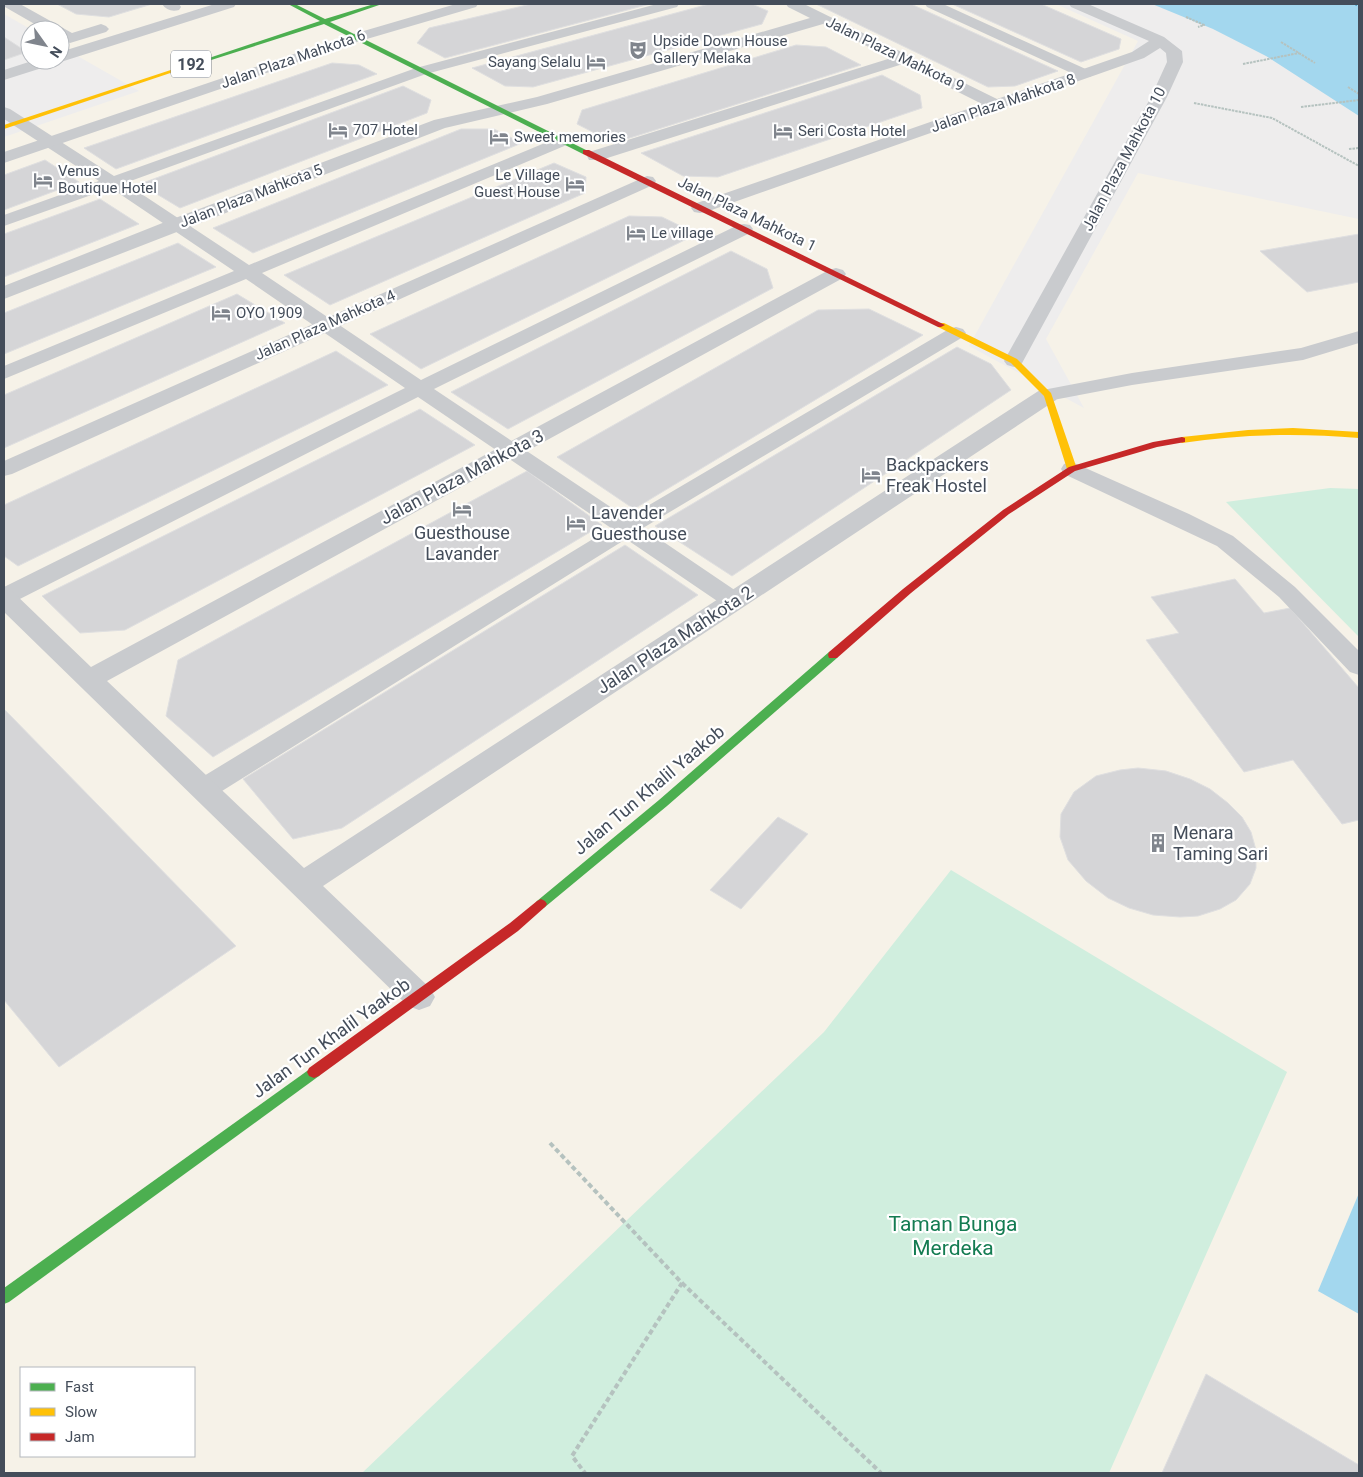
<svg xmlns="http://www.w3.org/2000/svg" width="1363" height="1477" viewBox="0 0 1363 1477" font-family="Roboto,sans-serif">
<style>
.commercial{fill:#f6f2e8;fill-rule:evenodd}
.green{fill:#d0eede}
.water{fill:#a3d7ee}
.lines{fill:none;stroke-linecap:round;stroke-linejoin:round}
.ferry{stroke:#0877a8;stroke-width:1;stroke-dasharray:4 3;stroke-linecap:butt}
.building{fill:#d5d5d7;stroke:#dfdfe0}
.path-far1{stroke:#b5c2bf;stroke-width:2;stroke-dasharray:2.5 1;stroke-linecap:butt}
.path{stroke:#b5c2bf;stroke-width:4;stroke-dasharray:5 3;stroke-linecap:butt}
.lane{fill:#c9cbce;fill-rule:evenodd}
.street{fill:#c9cbce;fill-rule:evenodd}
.fast{fill:#4caf50;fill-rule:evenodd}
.slow{fill:#ffc107;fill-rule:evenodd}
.jam{fill:#c62828;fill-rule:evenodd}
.labels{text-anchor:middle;stroke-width:4.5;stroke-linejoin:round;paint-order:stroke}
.far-poi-label{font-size:15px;fill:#444d5a;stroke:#fff;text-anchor:start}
.far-street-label{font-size:15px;fill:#444d5a;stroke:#fff}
.shield{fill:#fff;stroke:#7c828c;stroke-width:1}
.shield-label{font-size:16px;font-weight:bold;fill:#444d5a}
.poi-label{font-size:18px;fill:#444d5a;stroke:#fff;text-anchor:start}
.street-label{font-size:18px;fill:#444d5a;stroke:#fff}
.near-park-label{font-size:21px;fill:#147c52;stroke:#fff}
</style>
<rect width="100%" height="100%" fill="#eeeded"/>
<!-- commercial -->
<path class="commercial" d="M4,4H1056L1138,41L969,346L1084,408L1046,339L1138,173L1359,219V1473H4V137L139,91L60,46V30H32L4,14ZM21,1368H194V1456H21Z"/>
<!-- green -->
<g class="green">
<polygon points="1330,488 1359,489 1359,637 1226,502"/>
<polygon points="951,870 1287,1072 1109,1473 362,1473 824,1032"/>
</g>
<!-- water -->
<g class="water">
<polygon points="1152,4 1359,4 1359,116 1266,56 1213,29"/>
<polygon points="1359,1193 1359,1314 1318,1291"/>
</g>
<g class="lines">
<!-- ferry -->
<polyline class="ferry" points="1353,4 1359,6"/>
</g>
<!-- building -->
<g class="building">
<polygon points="57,4 152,4 109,17 76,14"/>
<polygon points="531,4 650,4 445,58 417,43 429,28"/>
<polygon points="709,4 752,4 768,11 762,24 533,87 505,86 472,68"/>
<polygon points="816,4 911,4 1058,71 1015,86 988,87"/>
<polygon points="952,4 1041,4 1121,39 1119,49 1081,62"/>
<polygon points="4,37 27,52 4,60"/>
<polygon points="796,45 826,47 861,65 614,143 577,124 582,110"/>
<polygon points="332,63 359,65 377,74 116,169 84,148"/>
<polygon points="882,75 920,95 922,108 718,177 683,176 641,153"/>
<polygon points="403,86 431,100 427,113 180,208 140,184"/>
<polygon points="461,129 494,129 522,143 253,253 213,228"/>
<polygon points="45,160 79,182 4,210 4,175"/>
<polygon points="554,163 586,177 585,193 330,305 284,275"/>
<polygon points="100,199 139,224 4,277 4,234"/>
<polygon points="629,216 662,217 697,234 421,369 370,334"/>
<polygon points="1359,234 1359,282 1307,292 1260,251"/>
<polygon points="178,243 216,267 4,354 4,313"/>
<polygon points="731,251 767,269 773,288 508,429 451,392"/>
<polygon points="237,294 285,323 4,448 4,395"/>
<polygon points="869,309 923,335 634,509 557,457 818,310"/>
<polygon points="957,347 991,364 1011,390 732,576 655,526"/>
<polygon points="336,351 388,385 18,566 4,556 4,505"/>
<polygon points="420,409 475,445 125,630 80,633 42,596"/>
<polygon points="527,471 602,525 213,757 166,716 178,660"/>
<polygon points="625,545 698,595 342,828 293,839 243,779"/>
<polygon points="1235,579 1264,613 1290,608 1359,688 1359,820 1342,824 1293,760 1244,772 1146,640 1179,633 1151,597"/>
<polygon points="4,709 236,946 59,1067 4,1000"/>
<polygon points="1138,768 1166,771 1190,779 1210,789 1228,803 1242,817 1251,832 1256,850 1256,868 1250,884 1236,900 1220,909 1198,916 1180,917 1153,915 1129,908 1108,898 1086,881 1068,860 1060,837 1061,814 1074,792 1096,776 1120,770"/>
<polygon points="778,817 808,834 741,909 710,890"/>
<polygon points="1206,1374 1359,1465 1359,1473 1162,1473"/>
</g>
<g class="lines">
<!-- path-far1 -->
<g class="path-far1">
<polyline points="1186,17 1204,25 1198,27"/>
<polyline points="1281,42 1315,63"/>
<polyline points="1243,64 1299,53"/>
<polyline points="1348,87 1359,94"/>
<polyline points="1194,103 1272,118 1359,166"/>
<polyline points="1301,107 1359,100"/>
<polyline points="1349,149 1359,148"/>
</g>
<!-- path -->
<g class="path">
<polyline points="550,1143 682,1283 572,1456 585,1473"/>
<polyline points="682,1283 881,1473"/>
</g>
<!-- lane -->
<g class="lane">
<path d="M162,4H179L181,7L179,10C172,12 166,10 162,4Z"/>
<polygon points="657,4 679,4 677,7 426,74 125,183 249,265 557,138 569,138 571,141 569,144 262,273 421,380 738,225 744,224 750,225 753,229 750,233 434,389 627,518 949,329 956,327 963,329 966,333 963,337 643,528 742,595 746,601 742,607 734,609 726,607 626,539 214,796 204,799 194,796 190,789 194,782 611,528 418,397 12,603 4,605 4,587 405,388 246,279 4,379 4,366 234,271 111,188 4,226 4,215 99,181 4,119 4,107 10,109 114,176 416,68"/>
<polygon points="925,4 943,4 1090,71 1093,74 1090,77 1080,77 927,7"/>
<polygon points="904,54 909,56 912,59 909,62 601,160 589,160 587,156 589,152"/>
<polygon points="1359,331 1359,343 1303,360 1132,385 1048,401 1041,399 1038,395 1041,391 1048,389 1132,373 1301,348"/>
<polygon points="1072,462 1189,514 1233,536 1295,587 1359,651 1359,675 1350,672 1279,597 1217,546 1064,474 1061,469 1064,464"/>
</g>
<!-- street -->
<g class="street">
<polygon points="4,4 20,4 72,33 101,24 106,26 109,29 106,32 70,43 60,38 60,30 45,30 5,7"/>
<polygon points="215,4 236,4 234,7 4,80 4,70 35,60 60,60 60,52"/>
<polygon points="456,4 478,4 476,7 360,41 4,163 4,152 350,35"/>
<polygon points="786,4 804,4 997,99 1132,52 1149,41 1071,7 1069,4 1088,4 1164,37 1182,51 1183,62 1167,97 1021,365 1014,367 1007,365 1004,361 1151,97 1167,62 1166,53 1160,48 1144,58 706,212 700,213 694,212 691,208 694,204 982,104 823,24 547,104 445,128 4,299 4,286 170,220 434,120 537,97 810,18 788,7"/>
<polygon points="647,176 653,177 656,181 653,185 12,474 4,476 4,461"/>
<polygon points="836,268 843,270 846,274 843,278 107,681 304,868 1040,390 1048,389 1056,390 1059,395 1056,400 323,886 430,988 435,997 430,1006 419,1010 408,1006 4,612 4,590 13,592 91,667 829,270"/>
</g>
<!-- fast -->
<g class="fast">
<polygon points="288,4 295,4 325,19 374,4 382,4 330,22 590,152 583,154 324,24 205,62 200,61 320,21"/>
<polygon points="833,651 838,655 837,658 667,806 545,907 541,909 537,907 535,904 537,901 659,800 829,652"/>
<polygon points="314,1066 319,1068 321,1072 319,1076 9,1302 4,1304 4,1288"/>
</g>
<!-- slow -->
<g class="slow">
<polygon points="201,60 206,61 4,129 4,125"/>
<polygon points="938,323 944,323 1017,359 1051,393 1077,469 1075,471 1069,471 1067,469 1044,396 1011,363 938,327"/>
<path d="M1293,428L1359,432V438C1299,433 1242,434 1182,443L1177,440L1182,437L1248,430Z"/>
</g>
<!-- jam -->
<g class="jam">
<polygon points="583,150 589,150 945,325 941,327 938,327 583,154"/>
<polygon points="1182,437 1185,438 1185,442 1157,447 1075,471 1009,514 911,593 837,658 829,658 828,655 829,652 903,589 1003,510 1069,467 1153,442"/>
<polygon points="541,899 545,901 547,904 545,907 518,931 319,1076 314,1078 309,1076 307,1072 309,1068 510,923 537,901"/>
</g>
</g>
<!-- icons -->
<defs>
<g id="theatre-bare" transform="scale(1.5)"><path d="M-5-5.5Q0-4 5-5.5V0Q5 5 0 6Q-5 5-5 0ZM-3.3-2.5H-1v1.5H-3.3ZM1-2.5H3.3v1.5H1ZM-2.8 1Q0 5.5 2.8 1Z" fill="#80858d" stroke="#fff" stroke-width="2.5" paint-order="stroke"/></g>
<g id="hotel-bare" transform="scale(1.5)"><path d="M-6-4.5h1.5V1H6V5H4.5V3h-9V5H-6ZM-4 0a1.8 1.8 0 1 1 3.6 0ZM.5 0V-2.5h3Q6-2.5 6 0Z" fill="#80858d" stroke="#fff" stroke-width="2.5" paint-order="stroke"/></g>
<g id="building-bare" transform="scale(1.5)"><path d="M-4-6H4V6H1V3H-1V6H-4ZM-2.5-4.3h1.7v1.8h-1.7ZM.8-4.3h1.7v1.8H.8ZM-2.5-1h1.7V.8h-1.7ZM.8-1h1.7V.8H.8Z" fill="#80858d" stroke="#fff" stroke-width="2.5" paint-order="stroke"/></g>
</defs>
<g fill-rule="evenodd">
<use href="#theatre-bare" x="638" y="50"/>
<use href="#hotel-bare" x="596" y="62"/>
<use href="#hotel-bare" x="338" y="130"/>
<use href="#hotel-bare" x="783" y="131"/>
<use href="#hotel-bare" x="499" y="137"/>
<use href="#hotel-bare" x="43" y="180"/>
<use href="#hotel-bare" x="575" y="184"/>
<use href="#hotel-bare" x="636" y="233"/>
<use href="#hotel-bare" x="221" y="313"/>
<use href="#hotel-bare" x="871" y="475"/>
<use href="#hotel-bare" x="462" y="509"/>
<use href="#hotel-bare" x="576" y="523"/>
<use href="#building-bare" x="1158" y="843"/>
</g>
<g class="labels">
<!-- far-poi labels -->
<g class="far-poi-label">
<text x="653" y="46">Upside Down House<tspan x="653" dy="17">Gallery Melaka</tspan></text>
<text x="581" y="67" text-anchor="end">Sayang Selalu</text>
<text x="353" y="135">707 Hotel</text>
<text x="798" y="136">Seri Costa Hotel</text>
<text x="514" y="142">Sweet memories</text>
<text x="58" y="176">Venus<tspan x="58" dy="17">Boutique Hotel</tspan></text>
<text x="560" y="180" text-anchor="end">Le Village<tspan x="560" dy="17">Guest House</tspan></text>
<text x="651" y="238">Le village</text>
<text x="236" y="318">OYO 1909</text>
</g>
<!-- far-street labels -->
<g class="far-street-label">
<text transform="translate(895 54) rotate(26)" y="5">Jalan Plaza Mahkota 9</text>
<text transform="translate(293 59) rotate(-19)" y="5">Jalan Plaza Mahkota 6</text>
<text transform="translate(1003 103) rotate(-19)" y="5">Jalan Plaza Mahkota 8</text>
<text transform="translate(1124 159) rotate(-62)" y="5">Jalan Plaza Mahkota 10</text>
<text transform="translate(251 196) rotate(-21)" y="5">Jalan Plaza Mahkota 5</text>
<text transform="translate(747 214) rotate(26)" y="5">Jalan Plaza Mahkota 1</text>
<text transform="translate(325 325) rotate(-24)" y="5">Jalan Plaza Mahkota 4</text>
</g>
<!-- shield labels -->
<rect class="shield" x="171" y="50.5" width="40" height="27" rx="4"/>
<g class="shield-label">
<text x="191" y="70">192</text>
</g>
<!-- poi labels -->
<g class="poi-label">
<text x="886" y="471">Backpackers<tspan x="886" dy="21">Freak Hostel</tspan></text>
<text x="591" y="519">Lavender<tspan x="591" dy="21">Guesthouse</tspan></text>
<text x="462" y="539" text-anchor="middle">Guesthouse<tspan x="462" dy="21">Lavander</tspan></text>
<text x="1173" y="839">Menara<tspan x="1173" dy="21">Taming Sari</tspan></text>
</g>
<!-- street labels -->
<g class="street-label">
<text transform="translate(462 477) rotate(-28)" y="6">Jalan Plaza Mahkota 3</text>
<text transform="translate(675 640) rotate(-33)" y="6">Jalan Plaza Mahkota 2</text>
<text transform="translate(649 790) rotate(-40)" y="6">Jalan Tun Khalil Yaakob</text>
<text transform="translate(331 1038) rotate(-36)" y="6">Jalan Tun Khalil Yaakob</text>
</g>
<!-- near-park labels -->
<g class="near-park-label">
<text x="953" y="1231">Taman Bunga<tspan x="953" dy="24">Merdeka</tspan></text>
</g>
</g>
<!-- border -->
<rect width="1363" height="1477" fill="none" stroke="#444d5a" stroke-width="10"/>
<!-- legend -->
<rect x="20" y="1367" width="175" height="90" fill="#ffffff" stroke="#b4b8bd"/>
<rect x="30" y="1383" width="25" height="8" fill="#4caf50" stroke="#b4b8bd"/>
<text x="65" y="1392" font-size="15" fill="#444d5a">Fast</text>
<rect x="30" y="1408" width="25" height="8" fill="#ffc107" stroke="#b4b8bd"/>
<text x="65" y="1417" font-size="15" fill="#444d5a">Slow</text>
<rect x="30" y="1433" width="25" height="8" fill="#c62828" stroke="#b4b8bd"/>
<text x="65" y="1442" font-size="15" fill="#444d5a">Jam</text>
<!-- north arrow -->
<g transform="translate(45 45) rotate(123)"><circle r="24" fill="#ffffff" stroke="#b4b8bd"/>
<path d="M0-4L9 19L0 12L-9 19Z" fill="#80858d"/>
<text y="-8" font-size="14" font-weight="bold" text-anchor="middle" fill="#444d5a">N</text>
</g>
</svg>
